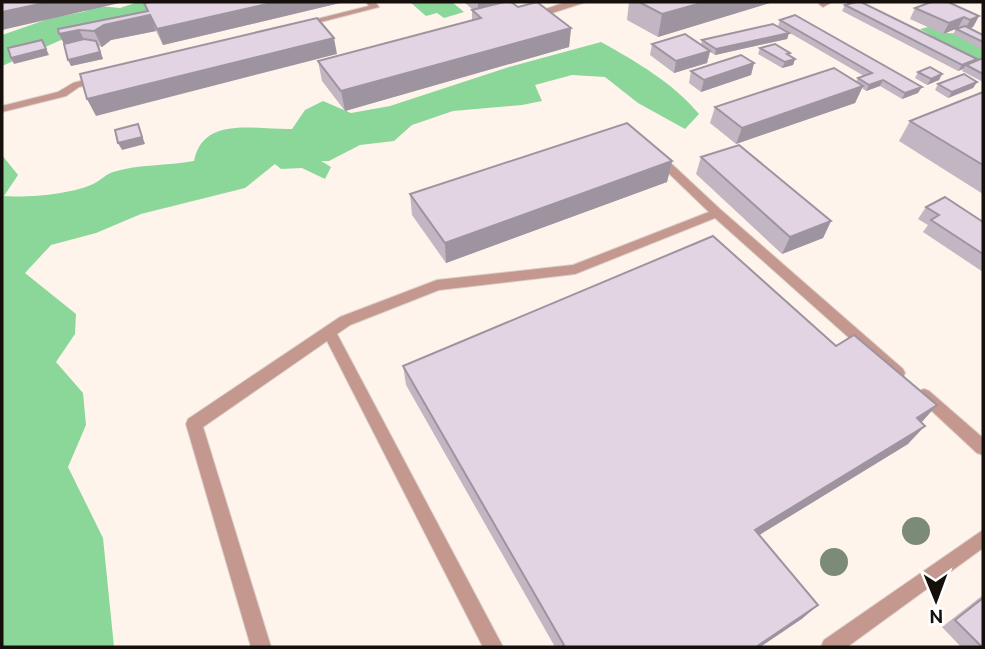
<svg xmlns="http://www.w3.org/2000/svg" width="985" height="649" viewBox="0 0 985 649" font-family="Ubuntu,sans-serif">
<style>
.green{fill:#8bd799}
.lines{fill:none;stroke-linecap:round;stroke-linejoin:round}
.lane-casing{stroke:#d9d0c8;stroke-width:2}
.street-casing{stroke:#d9d0c8;stroke-width:2}
.lane{fill:#c4978f;fill-rule:evenodd}
.street{fill:#c4978f;fill-rule:evenodd}
.tree{fill:#7c8a78}
.wall{fill:#c2b6c3}
.shaded-wall{fill:#9e949f}
.building{fill:#e2d4e3;stroke:#9e949f;stroke-width:2}
</style>
<rect width="100%" height="100%" fill="#fef4ec"/>
<!-- green -->
<g class="green">
<polygon points="138,2 197,2 162,12 145,11 126,20 84,30 2,66 2,35 51,18 83,12 99,6 120,8"/>
<polygon points="410,2 452,2 464,12 444,18 437,13 426,16"/>
<polygon points="932,26 948,33 983,35 983,61 969,58 920,29"/>
<path d="M601,42C637,62 673,83 699,114L685,129L638,103L605,77L572,75L535,85L542,101L522,105L453,111L412,125L394,141L360,145L329,161H321L331,167L325,179L302,168L281,169L275,164L245,188L141,214L96,233L51,245L25,273L76,314L75,334L56,362L83,393L86,425L68,467L103,538L114,647H2V155L18,175L4,196C28,198 74,194 95,183C101,180 106,174 113,172C139,164 167,166 194,161C203,115 256,130 292,129L305,110L323,101L351,113L390,106L509,67Z"/>
</g>
<g class="lines">
<!-- lane casing -->
<g class="lane-casing">
<g id="lane">
<polygon points="366,2 375,2 379,7 301,27 297,24 369,6"/>
<polygon points="821,2 832,2 823,7 819,4"/>
<polygon points="100,76 105,79 103,81 79,87 66,96 2,112 2,106 58,92 73,83"/>
<polygon points="658,154 662,155 721,210 903,369 905,373 903,377 898,379 893,377 715,218 575,274 439,290 350,325 337,334 503,647 483,647 327,341 203,427 271,647 251,647 186,424 188,419 340,317 437,280 573,265 709,212 654,159 654,155"/>
<polygon points="924,389 929,391 983,438 983,455 977,453 919,399 916,395 919,391"/>
<polygon points="983,530 983,548 847,647 821,647 824,640"/>
</g>
</g>
<!-- street casing -->
<g class="street-casing">
<polygon id="street" points="566,2 586,2 549,14 543,10"/>
</g>
<!-- lane -->
<use href="#lane" class="lane"/>
<!-- street -->
<use href="#street" class="street"/>
</g>
<!-- trees -->
<g class="tree">
<circle cx="916" cy="531" r="14"/>
<circle cx="834" cy="562" r="14"/>
</g>
<!-- wall -->
<g class="wall">
<polygon points="151,2 344,2 163,45 156,31 111,40 102,47 99,46 103,59 71,66 64,44 59,34 147,11 144,3"/>
<polygon points="464,2 511,2 518,7 571,28 569,47 345,111 322,81 318,61 472,21 472,10 473,10"/>
<polygon points="629,2 773,2 658,37 627,20"/>
<polygon points="845,5 977,59 976,61 983,58 983,82 962,71 963,69 958,71 842,11"/>
<polygon points="915,8 979,16 973,27 970,28 983,35 983,50 953,34 956,29 943,34 910,19"/>
<polygon points="780,20 918,93 902,99 880,86 866,91 862,88 855,103 736,144 710,123 715,107 856,82 858,78 864,76 778,26"/>
<polygon points="789,33 787,39 715,55 710,52 707,63 674,73 650,55 652,44 701,45 702,40"/>
<polygon points="760,48 790,53 789,55 795,59 793,65 782,68 758,54"/>
<polygon points="754,63 751,75 701,92 689,83 691,71"/>
<polygon points="918,72 942,74 939,80 927,85 915,78"/>
<polygon points="977,82 973,88 948,98 935,90 938,84"/>
<polygon points="983,92 983,194 899,141 910,121"/>
<polygon points="701,157 831,221 823,238 782,254 696,174"/>
<polygon points="672,161 667,182 446,263 412,215 410,194"/>
<polygon points="926,207 983,222 983,272 923,232 928,225 918,219"/>
<polygon points="836,346 937,405 921,422 908,444 759,535 803,618 760,647 555,647 406,385 403,366"/>
<polygon points="983,595 983,647 961,647 942,627"/>
</g>
<!-- shaded-wall -->
<g class="shaded-wall">
<polygon points="49,2 124,2 2,30 2,12"/>
<polygon points="276,2 344,2 163,45 157,29"/>
<polygon points="484,2 511,2 478,14 478,3"/>
<polygon points="705,2 773,2 658,37 662,14"/>
<polygon points="150,15 156,31 111,40 102,47 94,31 104,25"/>
<polygon points="979,16 973,27 964,31 970,20"/>
<polygon points="964,17 958,28 943,34 949,23"/>
<polygon points="571,28 569,47 345,111 341,91"/>
<polygon points="79,30 87,45 67,50 59,34"/>
<polygon points="789,33 787,39 715,55 716,49"/>
<polygon points="334,38 337,54 96,116 87,99"/>
<polygon points="42,40 49,55 14,64 11,58"/>
<polygon points="96,41 103,59 71,66 68,60"/>
<polygon points="710,51 707,63 674,73 676,61"/>
<polygon points="795,59 793,65 782,68 785,62"/>
<polygon points="977,59 973,65 966,65 963,69 958,71 962,65"/>
<polygon points="754,63 751,75 701,92 704,80"/>
<polygon points="942,74 939,80 927,85 931,79"/>
<polygon points="883,80 880,86 866,91 869,85"/>
<polygon points="977,82 973,88 948,98 952,92"/>
<polygon points="863,86 855,103 736,144 742,128"/>
<polygon points="922,87 918,93 902,99 905,93"/>
<polygon points="138,124 145,144 122,150 118,143"/>
<polygon points="672,161 667,182 446,263 445,243"/>
<polygon points="831,221 823,238 782,254 790,237"/>
<polygon points="937,405 921,423 917,418"/>
<polygon points="925,426 908,444 743,545 755,530"/>
<polygon points="818,605 803,618 760,647 756,647"/>
</g>
<!-- building -->
<g class="building">
<polygon points="2,2 49,2 2,12"/>
<polygon points="151,2 276,2 157,29 150,15 104,25 94,31 79,30 59,34 58,29 148,11 144,3"/>
<polygon points="504,2 511,2 518,7 537,2 571,28 341,91 318,61 481,18 472,10"/>
<polygon points="639,2 705,2 662,14"/>
<polygon points="856,2 861,2 977,59 962,65 845,5"/>
<polygon points="931,2 948,2 979,16 970,20 964,17 949,23 915,8"/>
<polygon points="795,15 922,87 905,93 883,80 869,85 858,78 872,73 780,20"/>
<polygon points="317,18 334,38 87,99 80,74"/>
<polygon points="773,24 789,33 716,49 702,40"/>
<polygon points="965,26 983,35 983,42 956,29"/>
<polygon points="685,34 710,51 676,61 652,44"/>
<polygon points="84,39 96,41 100,52 68,60 64,44"/>
<polygon points="42,40 46,49 11,58 8,48"/>
<polygon points="775,44 790,53 787,54 795,59 785,62 760,48"/>
<polygon points="741,55 754,63 704,80 691,71"/>
<polygon points="983,58 983,74 966,65"/>
<polygon points="930,67 942,74 931,79 918,72"/>
<polygon points="834,68 863,86 742,128 715,107"/>
<polygon points="964,74 977,82 952,92 938,84"/>
<polygon points="983,92 983,165 910,121"/>
<polygon points="627,123 672,161 445,243 410,194"/>
<polygon points="138,124 142,137 118,143 115,130"/>
<polygon points="739,145 831,221 790,237 701,157"/>
<polygon points="945,197 983,222 983,254 931,220 939,215 926,207"/>
<polygon points="713,236 836,346 854,335 937,405 917,418 925,426 755,530 818,605 756,647 561,647 564,645 403,366"/>
<polygon points="983,598 983,647 982,647 955,620"/>
</g>
<!-- border -->
<rect width="985" height="649" fill="none" stroke="#15100b" stroke-width="7"/>
<!-- north arrow -->
<g transform="translate(936 600) rotate(179)" stroke="#ffffff" stroke-width="5" paint-order="stroke">
<path d="M0-5L12 26L0 18L-12 26Z" fill="#15100b"/>
<text y="-10" font-size="19" font-weight="bold" text-anchor="middle" fill="#15100b">N</text>
</g>
</svg>
